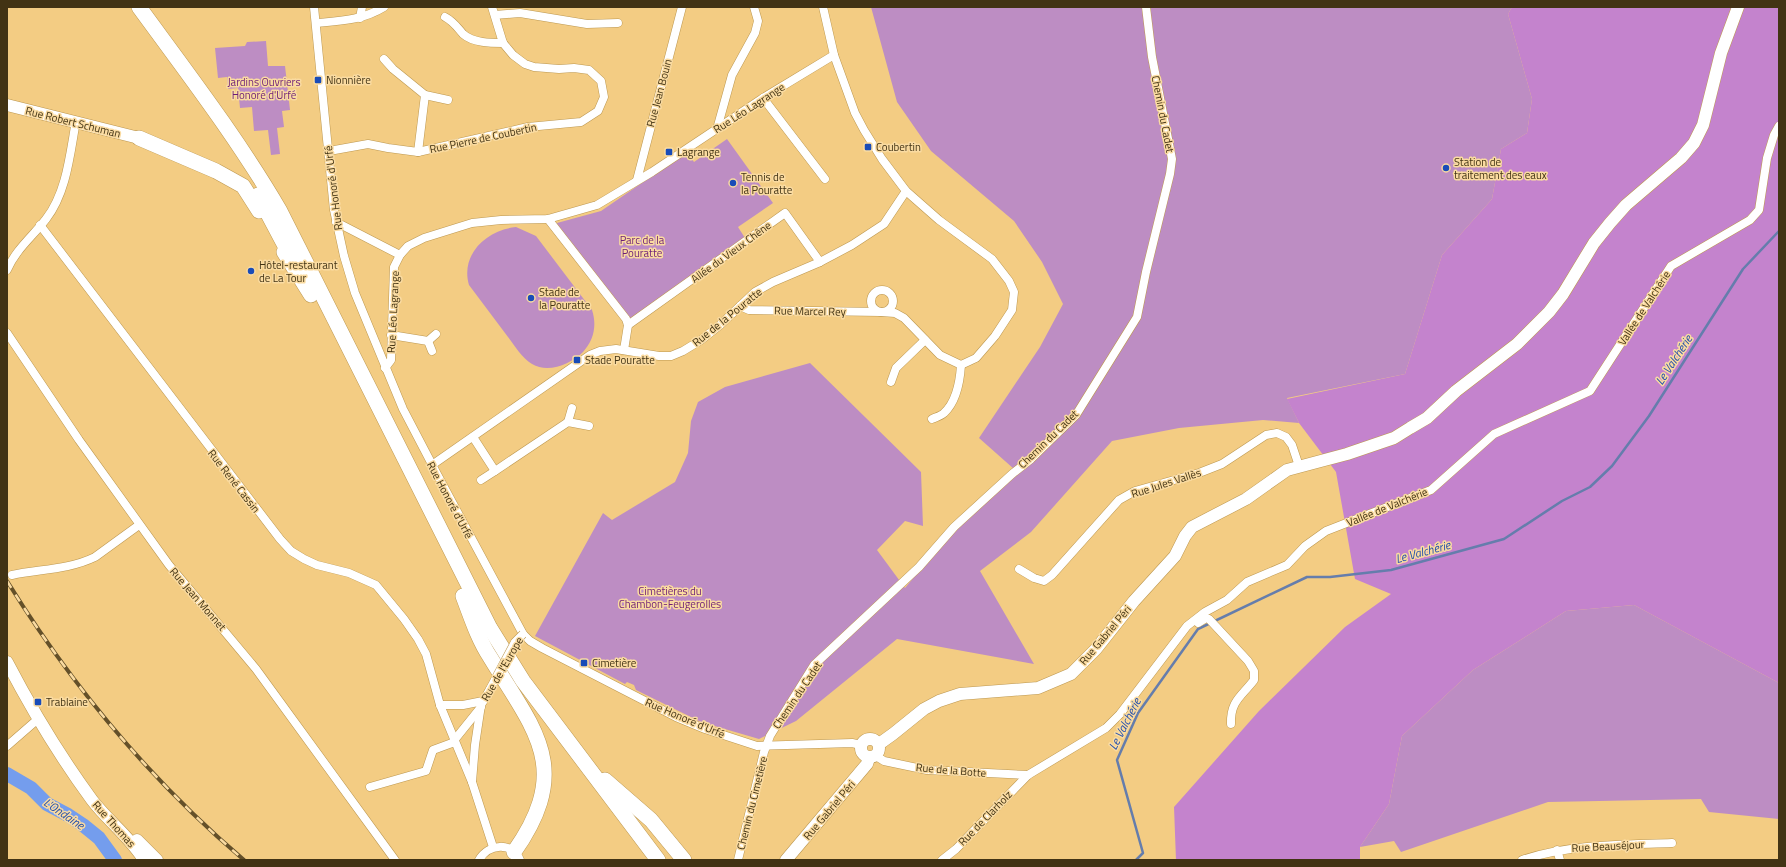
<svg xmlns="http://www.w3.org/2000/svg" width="1786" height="867" viewBox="0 0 1786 867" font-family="'Titillium Web',sans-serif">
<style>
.green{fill:#bd8dc3}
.forest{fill:#c483cd}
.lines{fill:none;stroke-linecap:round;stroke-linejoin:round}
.stream{stroke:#657dac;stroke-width:2.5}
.river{stroke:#749ded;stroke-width:14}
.street-casing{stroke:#bd9850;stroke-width:9}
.secondary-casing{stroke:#bd9850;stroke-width:13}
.highway-casing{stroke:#bd9850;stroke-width:16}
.street{stroke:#fff;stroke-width:8}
.secondary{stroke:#fff;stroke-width:12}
.highway{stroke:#fff;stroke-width:15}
.rail-casing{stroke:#645029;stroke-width:4}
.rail{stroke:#fadba1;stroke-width:2.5;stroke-dasharray:8;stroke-linecap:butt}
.street-bridge-casing{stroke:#bd9850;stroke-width:9;stroke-linecap:butt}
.street-bridge{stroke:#fff;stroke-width:8}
.poi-dot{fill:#194cb8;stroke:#fadba1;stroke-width:1.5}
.labels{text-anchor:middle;stroke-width:3;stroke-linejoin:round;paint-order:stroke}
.poi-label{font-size:11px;fill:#423314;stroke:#fadba1;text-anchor:start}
.park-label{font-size:11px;fill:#6c1d77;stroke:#fadba1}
.street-label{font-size:11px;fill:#423314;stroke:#fadba1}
.water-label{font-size:12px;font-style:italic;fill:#2450ad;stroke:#fadba1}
</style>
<rect width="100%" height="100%" fill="#f3cc83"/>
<!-- green -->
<g class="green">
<polygon points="871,7 1512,7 1508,14 1532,99 1527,133 1501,149 1492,199 1442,255 1405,374 1287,398 1299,423 1263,420 1179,428 1112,441 1031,532 980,571 1034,664 897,639 796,721 759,739 701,722 636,690 634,685 627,682 625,684 535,636 603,513 612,520 675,482 688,453 691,421 698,402 725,387 810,363 921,472 923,526 905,521 877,550 905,588 949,535 1014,469 979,438 1040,347 1063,304 1042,262 1014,221 931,151 897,102"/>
<polygon points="266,41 268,66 285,66 290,110 282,111 284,127 277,128 280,154 271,155 268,130 254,131 252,107 240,108 238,88 228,89 227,77 218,78 215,48 245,46 247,42"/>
<polygon points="727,139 773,203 738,227 745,238 630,320 557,226 557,223 601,211 687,152 694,162"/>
<path d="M516,227L536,236L592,310C597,325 594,340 583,352C571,364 548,374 532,364C522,358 515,346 508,337C495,320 482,302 469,285C460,254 487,230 516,227Z"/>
<polygon points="1634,605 1779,683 1779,819 1709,812 1701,799 1548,802 1401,852 1394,841 1360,847 1389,804 1402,736 1473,670 1566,611"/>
</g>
<!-- forest -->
<polygon class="forest" points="1512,7 1779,7 1779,683 1634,605 1566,611 1473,670 1402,736 1389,804 1360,847 1360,860 1176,860 1174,807 1259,711 1345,627 1391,594 1355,579 1336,472 1299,423 1287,399 1405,374 1442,255 1492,199 1501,149 1527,133 1532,99 1508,14"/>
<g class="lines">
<!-- stream -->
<polyline class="stream" points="1136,860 1143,853 1117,760 1138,713 1198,629 1307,577 1330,577 1391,570 1504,539 1562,501 1590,487 1612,466 1649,416 1743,269 1779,231"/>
<!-- river -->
<polyline class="river" points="7,774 31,788 47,804 68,815 83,825 99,838 115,860"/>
<!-- street casing -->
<g class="street-casing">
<g id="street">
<polyline points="314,7 334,210 344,256 355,293 403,409 437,474 523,634 530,641 542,648 676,717 705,729 757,746 852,743 861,745"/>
<polyline points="823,7 834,55 855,113 864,130 882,159 906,191 939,220 992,259 1009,281 1014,292 1012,310 995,336 976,358 961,365"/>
<polyline points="495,15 520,13 587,24 618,23"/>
<path d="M445,17C453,21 457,27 463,34C473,43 491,43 503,43"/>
<polyline points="360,18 362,7"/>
<path d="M317,23C341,21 363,20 384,7"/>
<polyline points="384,59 393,69 425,95 418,152"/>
<polyline points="425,95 448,100"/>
<polyline points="763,98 825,179"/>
<polyline points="717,129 732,75 755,33 758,21 754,7"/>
<polyline points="329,151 368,144 388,148 418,152 528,127 581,122 598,111 604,97 601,81 589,70 574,68 559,69 534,67 525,64 513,55 503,43 492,7"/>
<polyline points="637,180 682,7"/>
<polyline points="548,219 626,319 628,325 624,350"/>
<polyline points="336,222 400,255"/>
<polyline points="40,225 280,539 291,551 304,559 317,565 349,573 376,585 404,619 418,639 426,654 440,705 472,782"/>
<path d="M7,270C16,249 33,236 46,219C67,192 70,153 76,121"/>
<circle cx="882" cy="301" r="11"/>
<path d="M740,306L749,310L881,312L895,313L904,318L940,355L961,365C960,381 956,402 944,413C941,416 936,417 932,419"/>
<polyline points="628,325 785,213 820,262"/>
<polyline points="7,333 79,440 169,565 256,669 395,860"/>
<polyline points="391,335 428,341 436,334"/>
<polyline points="428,341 432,351"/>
<polyline points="385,368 391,360 394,267 400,255 408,246 424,238 472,223 501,220 548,219 597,205 652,172 763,98 834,55"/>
<polyline points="891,382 896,368 925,340"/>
<polyline points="568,422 572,408"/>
<polyline points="473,437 495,471 568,422 589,426"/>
<polyline points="432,465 590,355 600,351 616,349 659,356 671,356 683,351 701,340 720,325 755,292 773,282 820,262 852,245 884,224 906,191"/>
<polyline points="481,480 495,471"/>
<polyline points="1019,569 1034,578 1044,581 1052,575 1119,500 1135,491 1199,473 1222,464 1266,435 1277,433 1286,437 1292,445 1299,466"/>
<path d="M12,575C40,569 68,570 95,557L139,525"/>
<path d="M1198,623L1206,618L1209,619L1248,661L1254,671V680C1242,696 1230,701 1231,724"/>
<polyline points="490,689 481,705 475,745 472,782 493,847"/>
<polyline points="440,705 463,705 483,701"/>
<polyline points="7,746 38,719"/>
<polyline points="876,756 884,761 927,770 1028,775"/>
<polyline points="370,787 426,771 433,750 452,743 481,707"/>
<polyline points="1557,850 1560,860"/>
<path d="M479,860C488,844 512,841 520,860"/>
<polyline points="738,860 764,752 770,736 814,665 919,567 954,527 1012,474 1031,459 1076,415 1137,317 1146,272 1170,174 1172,159 1152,57 1146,7"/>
<polyline points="942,860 956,849 1028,775 1106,728 1120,714 1187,626 1205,612 1227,600 1247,582 1287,565 1305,546 1326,531 1431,490 1494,434 1590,391 1671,266 1750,220 1759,210 1767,158 1774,135 1779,126"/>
<path d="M1522,860C1570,844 1622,845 1672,843"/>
</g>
</g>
<!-- secondary casing -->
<g class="secondary-casing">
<g id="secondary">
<polyline points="7,105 139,138"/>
<path d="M7,662C33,712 59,755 92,800C108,821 130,837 144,860"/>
<circle cx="870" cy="748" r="9"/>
<polyline points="879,744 893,734 924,709 939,701 960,694 1038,688 1071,674 1096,649 1134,601 1175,556 1185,536 1192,527 1246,499 1287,470 1347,454 1394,438 1410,428 1427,418 1456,391 1517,344 1549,312 1563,294 1594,243 1610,223 1626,205 1681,158 1694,143 1703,125 1721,53 1738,7"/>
<polyline points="137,840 157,860"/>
<polyline points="786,860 867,764 869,758"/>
</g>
</g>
<!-- highway casing -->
<g class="highway-casing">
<g id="highway">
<path d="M139,7C188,74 238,139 280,211L490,628L523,681L658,860"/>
<polyline points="139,138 216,171 243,186 259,211"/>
<polyline points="258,195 292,259"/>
<polyline points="284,252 311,295"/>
<path d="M463,596C471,617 478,639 490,657C535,731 573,768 514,852"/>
<polyline points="605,780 651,820 684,860"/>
</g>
</g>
<!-- street -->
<use href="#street" class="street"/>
<!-- secondary -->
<use href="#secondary" class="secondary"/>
<!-- highway -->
<use href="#highway" class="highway"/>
<!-- rail casing -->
<g class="rail-casing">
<path id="rail" d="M7,581C72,686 150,780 244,860"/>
</g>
<!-- rail -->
<use href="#rail" class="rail"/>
<!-- street-bridge casing -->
<g class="street-bridge-casing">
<polyline id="street-bridge" points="490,689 515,642 523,634"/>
</g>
<!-- street-bridge -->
<use href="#street-bridge" class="street-bridge"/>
</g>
<!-- markers -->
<g class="poi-dot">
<rect x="314" y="76" width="8" height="8" rx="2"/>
<rect x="864" y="143" width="8" height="8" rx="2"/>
<rect x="665" y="148" width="8" height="8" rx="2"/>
<circle cx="1446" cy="168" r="4"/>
<circle cx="733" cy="183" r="4"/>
<circle cx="251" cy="271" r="4"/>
<circle cx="531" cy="298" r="4"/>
<rect x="573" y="356" width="8" height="8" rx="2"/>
<rect x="580" y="659" width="8" height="8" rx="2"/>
<rect x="34" y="698" width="8" height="8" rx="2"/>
</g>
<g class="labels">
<!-- poi labels -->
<g class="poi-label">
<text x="326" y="84">Nionnière</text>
<text x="876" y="151">Coubertin</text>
<text x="677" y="156">Lagrange</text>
<text x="1454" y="166">Station de<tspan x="1454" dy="13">traitement des eaux</tspan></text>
<text x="741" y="181">Tennis de<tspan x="741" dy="13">la Pouratte</tspan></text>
<text x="259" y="269">Hôtel-restaurant<tspan x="259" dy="13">de La Tour</tspan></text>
<text x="539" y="296">Stade de<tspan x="539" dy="13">la Pouratte</tspan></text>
<text x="585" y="364">Stade Pouratte</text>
<text x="592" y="667">Cimetière</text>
<text x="46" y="706">Trablaine</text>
</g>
<!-- park labels -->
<g class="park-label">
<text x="264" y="86">Jardins Ouvriers<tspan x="264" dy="13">Honoré d'Urfé</tspan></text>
<text x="642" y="244">Parc de la<tspan x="642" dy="13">Pouratte</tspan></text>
<text x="670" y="595">Cimetières du<tspan x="670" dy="13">Chambon-Feugerolles</tspan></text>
</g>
<!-- street labels -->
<g class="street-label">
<text transform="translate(659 93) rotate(-75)" y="4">Rue Jean Bouin</text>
<text transform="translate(749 108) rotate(-33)" y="4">Rue Léo Lagrange</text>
<text transform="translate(1163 114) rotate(79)" y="4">Chemin du Cadet</text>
<text transform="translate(73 122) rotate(14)" y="4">Rue Robert Schuman</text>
<text transform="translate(483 138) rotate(-12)" y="4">Rue Pierre de Coubertin</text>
<text transform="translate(333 188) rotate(-97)" y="4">Rue Honoré d'Urfé</text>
<text transform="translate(731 252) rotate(-36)" y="4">Allée du Vieux Chêne</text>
<text transform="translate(1644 308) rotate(-57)" y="4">Vallée de Valchérie</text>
<text transform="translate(810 311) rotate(1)" y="4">Rue Marcel Rey</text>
<text transform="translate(393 312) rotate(-87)" y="4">Rue Léo Lagrange</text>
<text transform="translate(727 317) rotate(-39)" y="4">Rue de la Pouratte</text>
<text transform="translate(1048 439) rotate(-44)" y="4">Chemin du Cadet</text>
<text transform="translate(234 481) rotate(52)" y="4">Rue René Cassin</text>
<text transform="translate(1166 483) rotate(-18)" y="4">Rue Jules Vallès</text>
<text transform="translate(450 500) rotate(62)" y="4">Rue Honoré d'Urfé</text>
<text transform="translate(1387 507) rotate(-22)" y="4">Vallée de Valchérie</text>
<text transform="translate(198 599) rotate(49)" y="4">Rue Jean Monnet</text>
<text transform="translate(1105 635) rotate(-50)" y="4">Rue Gabriel Péri</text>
<text transform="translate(502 669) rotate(-60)" y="4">Rue de l'Europe</text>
<text transform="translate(797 695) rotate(-56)" y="4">Chemin du Cadet</text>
<text transform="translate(685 718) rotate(23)" y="4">Rue Honoré d'Urfé</text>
<text transform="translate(951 770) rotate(5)" y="4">Rue de la Botte</text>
<text transform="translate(752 803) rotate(-76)" y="4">Chemin du Cimetière</text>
<text transform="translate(829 810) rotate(-50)" y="4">Rue Gabriel Péri</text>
<text transform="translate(985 818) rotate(-46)" y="4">Rue de Clarholz</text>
<text transform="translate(114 824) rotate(48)" y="4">Rue Thomas</text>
<text transform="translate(1608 846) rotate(-3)" y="4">Rue Beauséjour</text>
</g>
<!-- water labels -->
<g class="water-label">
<text transform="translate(1674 360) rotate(-57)" y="4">Le Valchérie</text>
<text transform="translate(1423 552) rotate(-15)" y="4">Le Valchérie</text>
<text transform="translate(1125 724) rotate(-63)" y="4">Le Valchérie</text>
<text transform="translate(64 814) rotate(34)" y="4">L'Ondaine</text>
</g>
</g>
<!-- border -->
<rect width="1786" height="867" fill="none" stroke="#423314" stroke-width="16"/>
</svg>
